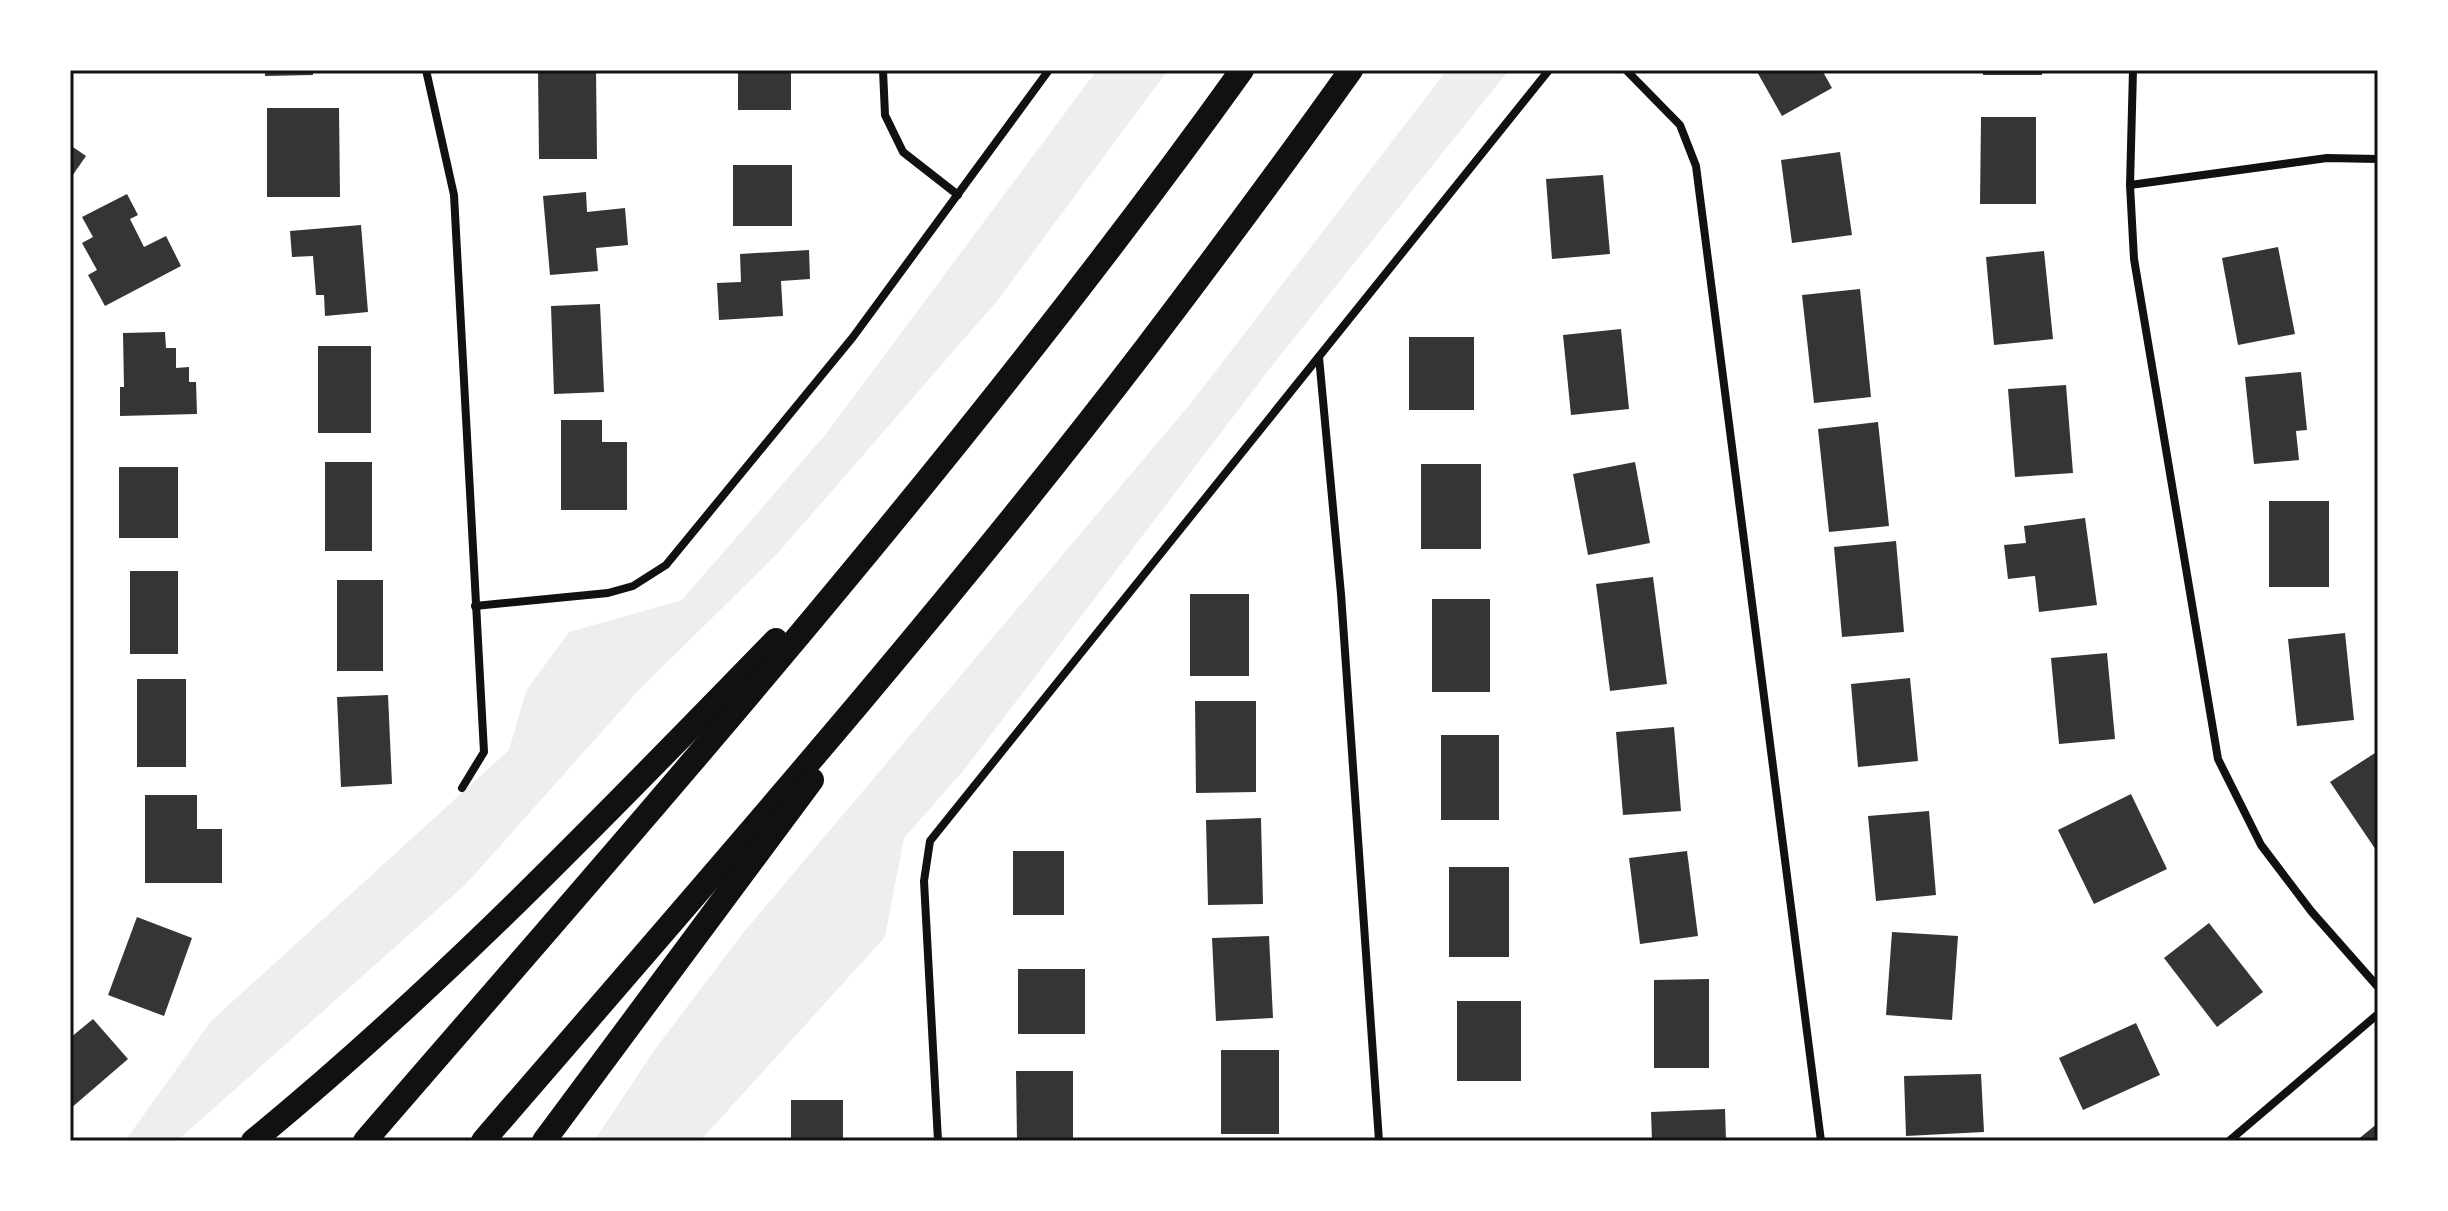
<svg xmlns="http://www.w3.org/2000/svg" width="2448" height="1211" viewBox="0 0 2448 1211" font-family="Montserrat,sans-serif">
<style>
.green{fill:#eee}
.building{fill:#353535}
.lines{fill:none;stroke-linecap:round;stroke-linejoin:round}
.minor{stroke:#111;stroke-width:8}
.motorway{stroke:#111;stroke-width:24}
.neatline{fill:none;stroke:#111;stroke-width:3}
</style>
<rect width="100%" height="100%" fill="#fff"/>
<!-- green -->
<g class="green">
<polygon points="1097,70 1168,70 997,301 778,553 639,690 466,884 177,1141 125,1141 211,1021 509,750 526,691 569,632 682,600 825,435"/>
<polygon points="1447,70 1509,70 1271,367 964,770 904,838 885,937 700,1141 594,1141 653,1052 743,933 1191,403"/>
</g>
<!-- building -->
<g class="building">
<polygon points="265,70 313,70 313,75 265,76"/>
<polygon points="538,70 596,70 597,159 539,159"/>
<rect x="738" y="70" width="53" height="40"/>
<polygon points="1756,70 1822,70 1832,88 1782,116"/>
<rect x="1983" y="70" width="59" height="5"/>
<polygon points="267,108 339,108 340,197 267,197"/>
<polygon points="1981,117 2036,117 2036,204 1980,204"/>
<polygon points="70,145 86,156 70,179"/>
<polygon points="1840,152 1852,235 1792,243 1781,160"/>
<rect x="733" y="165" width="59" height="61"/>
<polygon points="1603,175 1610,254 1552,259 1546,179"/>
<polygon points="586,192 587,212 625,208 628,245 596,248 598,271 550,275 543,196"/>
<polygon points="127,194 138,215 130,219 144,247 166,236 181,266 105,306 88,275 97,270 82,243 93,237 82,217"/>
<polygon points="361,225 368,312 325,316 324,295 316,295 313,256 292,257 290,231"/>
<polygon points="2278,247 2295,334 2238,345 2222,258"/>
<polygon points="809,250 810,279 781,281 783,316 719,320 717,283 741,282 740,254"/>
<polygon points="2044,251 2053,339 1994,345 1986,257"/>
<polygon points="1860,289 1871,397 1814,403 1802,295"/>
<polygon points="600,304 604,392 554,394 551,306"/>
<polygon points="1621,329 1629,409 1571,415 1563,335"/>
<polygon points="165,332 166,348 176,348 176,368 189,367 189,382 196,382 197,414 120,416 120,387 124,387 123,333"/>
<rect x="1409" y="337" width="65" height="73"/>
<rect x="318" y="346" width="53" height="87"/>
<polygon points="2301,372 2307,430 2296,431 2299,460 2254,464 2245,377"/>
<polygon points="2066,385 2073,473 2015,477 2008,389"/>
<polygon points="561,420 602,420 602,442 627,442 627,510 561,510"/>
<polygon points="1878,422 1889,526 1829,532 1818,429"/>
<rect x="325" y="462" width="47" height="89"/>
<polygon points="1635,462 1650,543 1588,555 1573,474"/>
<rect x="1421" y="464" width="60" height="85"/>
<rect x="119" y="467" width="59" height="71"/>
<rect x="2269" y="501" width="60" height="86"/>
<polygon points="2085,518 2097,605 2039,612 2035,576 2008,579 2004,545 2026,543 2024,526"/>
<polygon points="1896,541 1904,632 1842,637 1834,547"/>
<rect x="130" y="571" width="48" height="83"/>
<polygon points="1653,577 1667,684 1610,691 1596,584"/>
<rect x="337" y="580" width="46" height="91"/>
<rect x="1190" y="594" width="59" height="82"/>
<rect x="1432" y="599" width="58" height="93"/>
<polygon points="2345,633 2354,720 2297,726 2288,639"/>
<polygon points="2107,653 2115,739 2059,744 2051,658"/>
<polygon points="1910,678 1918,761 1858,767 1851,684"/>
<rect x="137" y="679" width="49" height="88"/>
<polygon points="388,695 392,784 341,787 337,697"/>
<polygon points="1195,701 1256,701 1256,792 1196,793"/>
<polygon points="1674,727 1681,811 1623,815 1616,732"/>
<rect x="1441" y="735" width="58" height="85"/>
<polygon points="2375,753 2378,757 2378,853 2330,782"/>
<polygon points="2131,794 2167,869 2094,904 2058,830"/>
<polygon points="145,795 197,795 197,829 222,829 222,883 145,883"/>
<polygon points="1929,811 1936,895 1876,901 1868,816"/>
<polygon points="1261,818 1263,904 1208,905 1206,820"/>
<rect x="1013" y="851" width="51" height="64"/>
<polygon points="1687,851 1698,936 1640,944 1629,858"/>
<rect x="1449" y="867" width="60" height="90"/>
<polygon points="137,917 192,938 164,1016 108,995"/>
<polygon points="2209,923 2263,992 2217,1027 2164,958"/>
<polygon points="1892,932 1958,936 1952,1020 1886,1015"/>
<polygon points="1269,936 1273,1018 1216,1021 1212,938"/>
<rect x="1018" y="969" width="67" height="65"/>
<polygon points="1709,979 1709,1068 1654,1068 1654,980"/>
<rect x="1457" y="1001" width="64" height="80"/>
<polygon points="93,1019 128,1059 70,1109 70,1038"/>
<polygon points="2136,1023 2160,1075 2083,1110 2059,1058"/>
<rect x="1221" y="1050" width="58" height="84"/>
<polygon points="1016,1071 1073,1071 1073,1141 1017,1141"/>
<polygon points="1981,1074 1984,1132 1906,1136 1904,1076"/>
<rect x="791" y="1100" width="52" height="41"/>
<polygon points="1725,1109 1726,1141 1652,1141 1651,1112"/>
<polygon points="2378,1123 2378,1141 2356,1141"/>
</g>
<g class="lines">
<!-- minor -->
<g class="minor">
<polyline points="426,70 454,195 484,752 462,788"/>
<polyline points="883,70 885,115 903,152 958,195"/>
<polyline points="1626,70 1680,125 1696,166 1821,1141"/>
<polyline points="2133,70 2130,185 2134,259 2218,759 2261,845 2311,911 2378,987"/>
<polyline points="2130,185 2327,158 2378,159"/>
<polyline points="1319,357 1341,594 1379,1141"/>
<polyline points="475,606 608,593 633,586 666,565 853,337 1049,70"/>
<polyline points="938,1141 924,881 930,841 1549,70"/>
<polyline points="2229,1141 2378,1014"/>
</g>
<!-- motorway -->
<g class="motorway">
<path d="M253,1141C440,988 607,813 776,640"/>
<path d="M365,1141C667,792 973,445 1242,70"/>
<path d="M483,1141C708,880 936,622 1145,349C1215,257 1284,164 1351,70"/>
<polyline points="544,1141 812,780"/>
</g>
</g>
<!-- border -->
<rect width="2448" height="1211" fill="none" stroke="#ffffff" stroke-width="144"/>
<rect x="72" y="72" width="2304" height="1067" class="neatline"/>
</svg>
